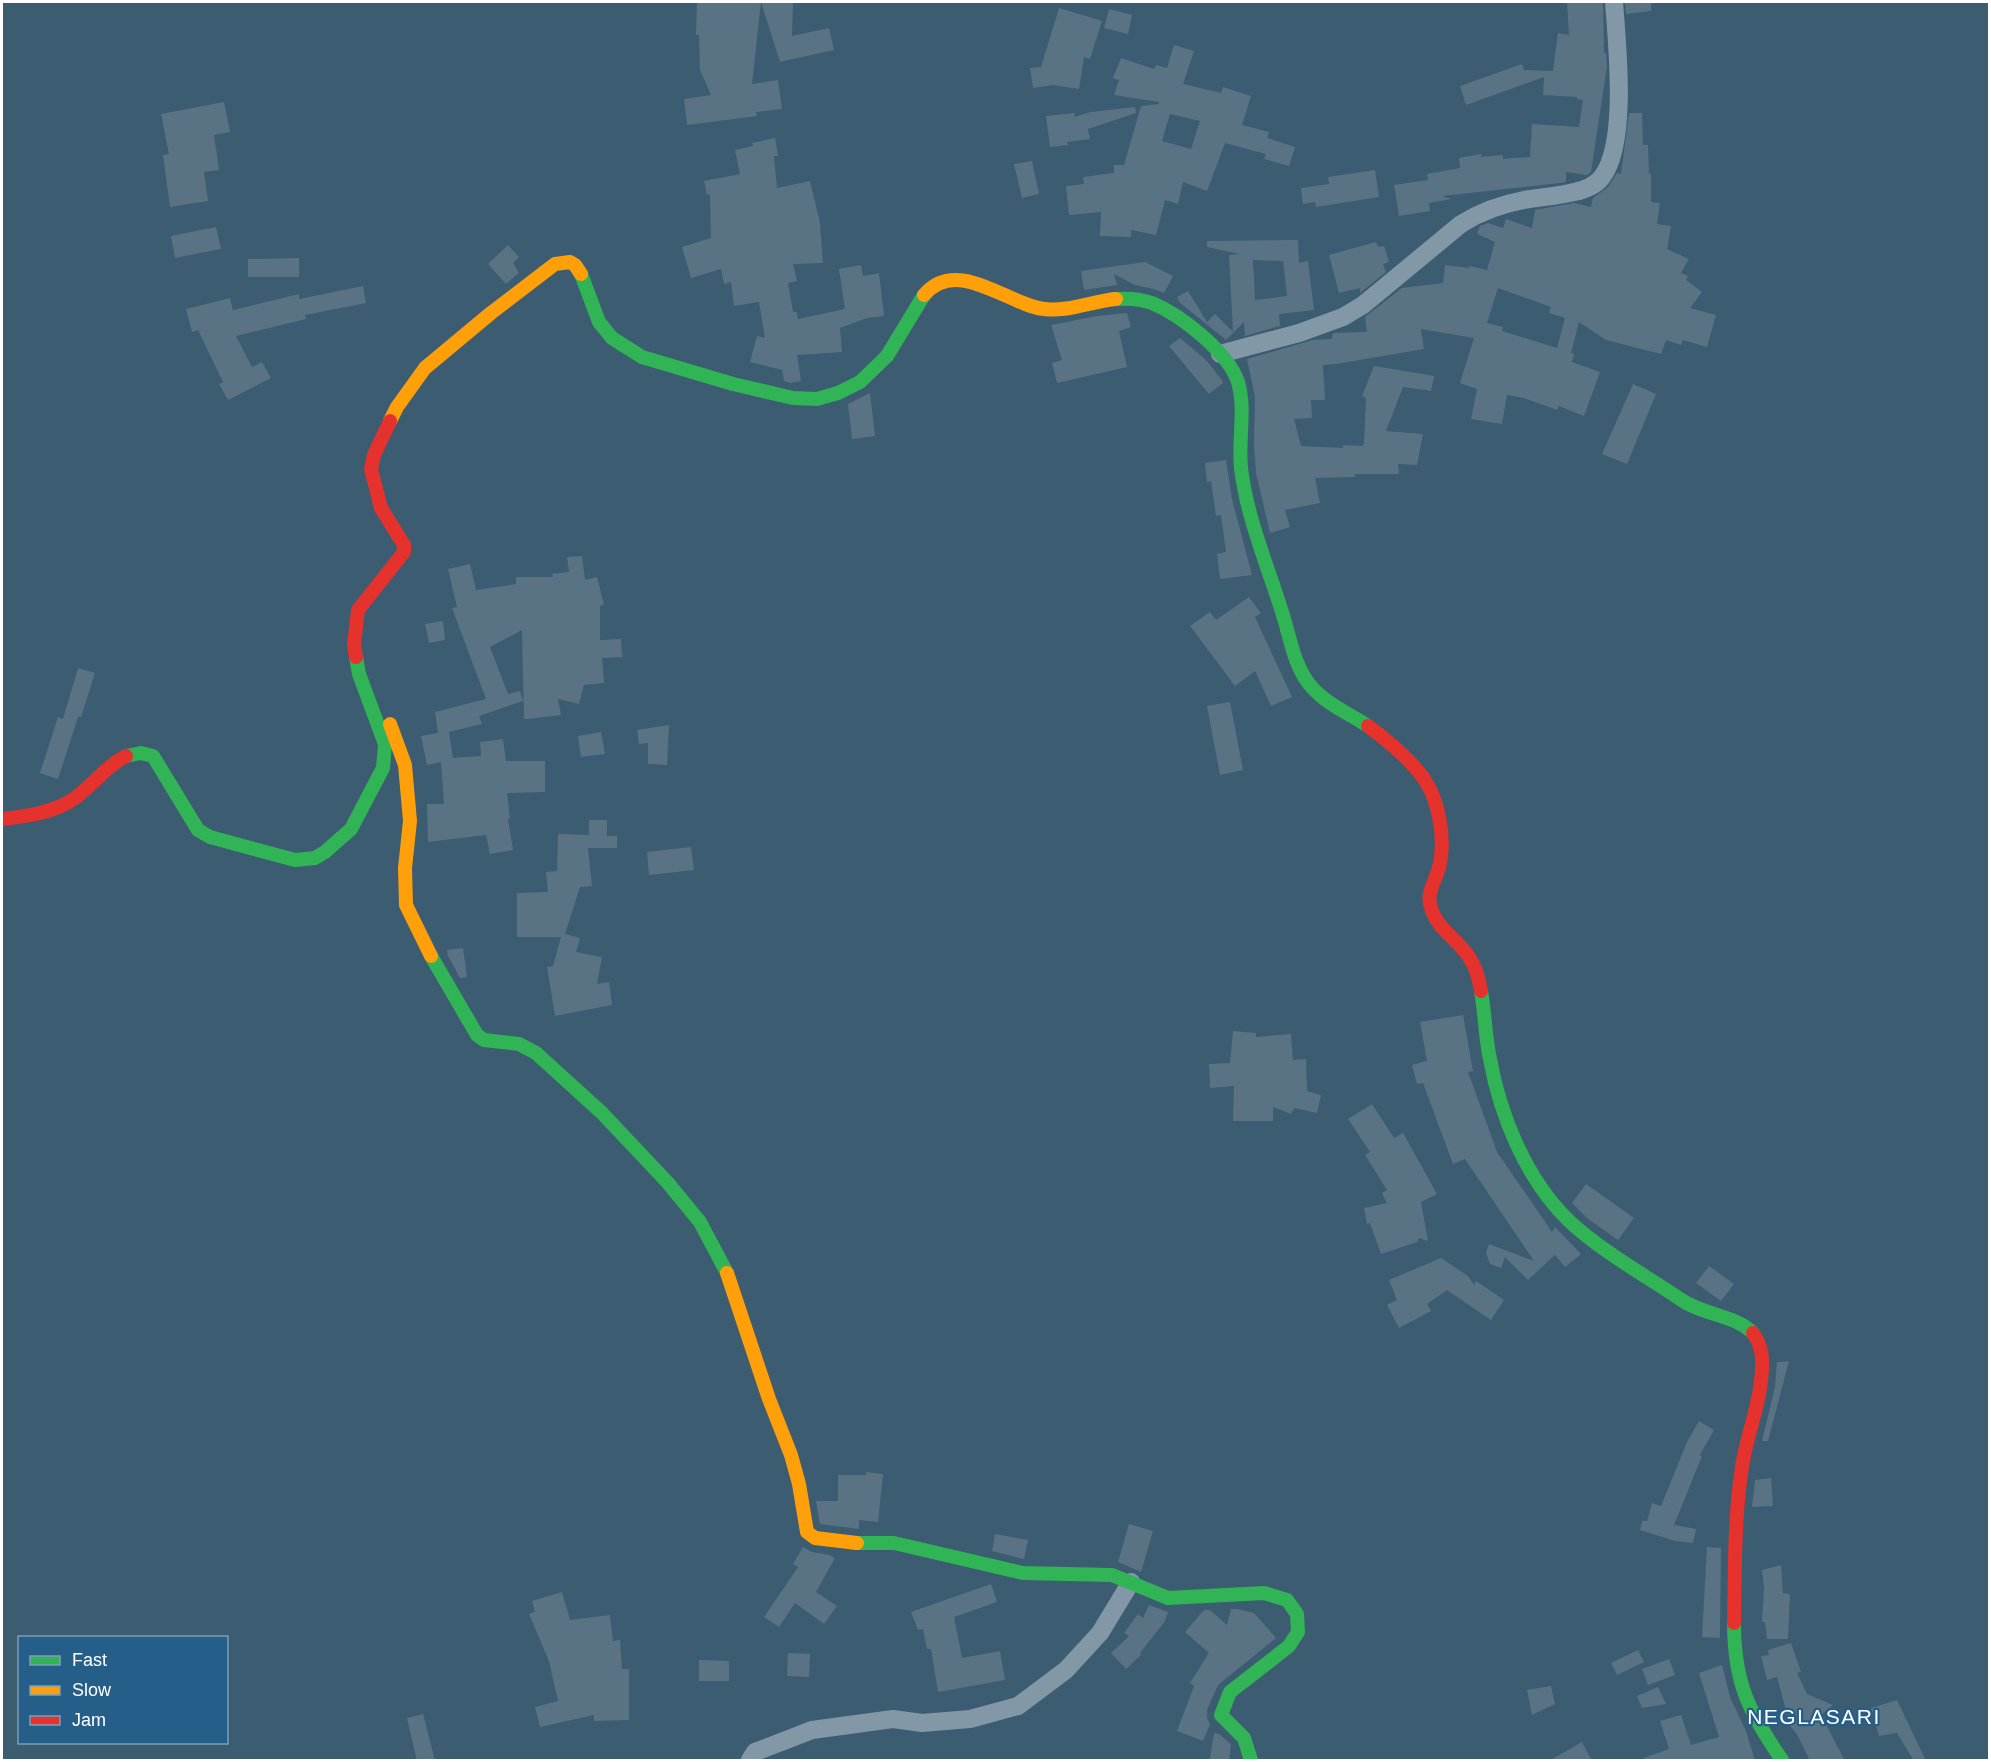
<svg xmlns="http://www.w3.org/2000/svg" width="1991" height="1762" viewBox="0 0 1991 1762" font-family="Helvetica,sans-serif">
<style>
.building{fill:#597384;fill-rule:evenodd}
.lines{fill:none;stroke-linecap:round;stroke-linejoin:round}
.street{stroke:#8398a7;stroke-width:18}
.fast{stroke:#30b455;stroke-width:14}
.slow{stroke:#ff9f0a;stroke-width:14}
.jam{stroke:#e5322d;stroke-width:14}
.labels{text-anchor:middle;stroke-width:4.5;stroke-linejoin:round;paint-order:stroke}
.quarter-label{font-size:21px;letter-spacing:1.5px;fill:#fff;stroke:#255f89}
</style>
<rect width="100%" height="100%" fill="#3c5c72"/>
<!-- building -->
<g class="building">
<polygon points="697,2 793,2 792,36 829,28 834,50 780,62 761,2 752,84 778,80 782,109 756,112 757,116 687,125 684,99 711,95 700,70 699,35 696,35"/>
<polygon points="1567,2 1603,2 1604,53 1606,53 1607,66 1591,172 1587,175 1566,172 1566,182 1560,183 1442,196 1451,199 1429,203 1430,211 1399,216 1394,185 1428,180 1427,174 1460,168 1459,158 1481,154 1481,157 1503,155 1503,159 1530,157 1532,124 1579,127 1583,100 1577,99 1577,97 1543,95 1544,77 1466,105 1460,86 1522,64 1524,70 1553,71 1558,33 1569,35"/>
<polygon points="1625,2 1651,2 1651,11 1626,14"/>
<polygon points="1059,8 1102,21 1090,59 1084,57 1079,89 1053,85 1033,88 1030,68 1041,67"/>
<polygon points="1109,9 1132,15 1128,34 1104,28"/>
<path d="M1174,45L1194,51L1183,84L1221,93L1223,87L1251,96L1242,125L1269,132L1267,138L1295,147L1289,166L1264,159L1266,154L1225,143L1207,191L1183,182L1178,204L1165,200L1156,235L1131,230V237L1100,236L1101,212L1069,215L1066,186L1084,184L1083,177L1114,173V165H1124L1141,106L1159,104V102L1114,95L1119,80L1113,78L1121,58L1154,69L1156,65L1167,68ZM1170,114L1200,121L1191,149L1162,141Z"/>
<polygon points="224,102 230,132 214,135 219,170 204,172 208,201 170,207 163,155 169,154 161,114"/>
<polygon points="1135,107 1136,113 1088,129 1090,139 1067,142 1068,145 1050,147 1046,116 1075,113 1074,117 1091,112"/>
<path d="M1629,113H1642L1643,145H1648L1649,174H1651V202L1660,203L1657,224L1671,226L1667,249L1689,259L1681,273L1688,276L1686,280L1702,292L1690,308L1716,315L1707,347L1683,340L1681,345L1666,340L1661,354L1606,340L1579,322L1571,353L1574,354L1572,362L1600,372L1584,416L1559,406L1557,410L1524,398L1507,395L1502,424L1471,419L1477,389L1460,383L1474,338L1421,329L1424,349L1336,364L1323,365L1325,400H1311L1312,418L1294,419L1301,446L1343,448V445L1362,446L1364,444L1366,398L1362,396L1374,366L1434,376L1431,391L1403,387L1386,431L1423,434L1417,465L1398,464L1399,474H1355V477L1315,478L1320,503L1285,510L1290,527L1270,533L1256,473L1254,446L1255,397L1247,359L1313,340L1332,339L1333,333L1367,332L1365,317L1402,288L1443,283L1445,265L1469,268L1470,266L1487,270L1495,242L1477,234L1480,226L1488,223L1503,228L1506,219L1532,228L1535,210L1574,203L1591,207L1593,198L1608,187L1617,173L1621,174ZM1498,288L1551,307L1549,313L1565,318L1557,348L1502,331L1503,327L1487,323Z"/>
<polygon points="775,138 778,156 774,156 777,188 810,181 820,223 823,263 793,264 797,281 788,283 793,312 797,312 798,319 845,309 839,269 861,265 863,276 879,273 884,316 867,318 840,328 842,352 797,355 801,381 790,383 784,381 782,370 750,362 757,336 765,338 759,302 734,306 731,282 724,284 721,269 691,278 682,247 711,238 710,194 707,195 704,181 740,174 735,150 753,146 752,143"/>
<polygon points="1032,161 1039,194 1022,198 1014,164"/>
<polygon points="1375,170 1379,197 1316,207 1315,202 1303,204 1301,188 1329,184 1328,177"/>
<polygon points="216,227 221,249 175,258 171,236"/>
<path d="M1298,240L1299,263L1308,261L1314,310L1279,314L1280,326L1245,336L1244,322L1226,340L1179,302L1177,297L1188,291L1207,322L1215,314L1233,332L1229,255L1240,254L1207,247V241ZM1253,260L1283,261L1287,296L1255,300Z"/>
<polygon points="1376,242 1378,247 1384,246 1389,262 1383,264 1386,272 1360,293 1360,288 1339,293 1329,255"/>
<polygon points="508,245 519,257 513,263 519,273 506,284 488,264"/>
<polygon points="299,258 299,277 248,277 248,259"/>
<polygon points="1145,262 1173,276 1164,293 1154,289 1135,285 1114,274 1117,285 1084,290 1081,271"/>
<polygon points="363,286 366,303 305,315 306,319 236,336 252,367 262,362 271,378 228,400 219,384 223,382 198,330 192,332 186,309 230,298 233,310 299,294 299,299"/>
<polygon points="1127,313 1131,327 1119,331 1127,367 1057,383 1052,363 1062,360 1051,325 1097,316"/>
<polygon points="1180,338 1206,360 1221,379 1223,383 1209,394 1169,346"/>
<polygon points="1633,384 1656,394 1627,464 1602,454"/>
<polygon points="870,393 875,436 852,439 848,404"/>
<polygon points="1226,460 1232,499 1252,575 1220,579 1217,554 1226,552 1221,515 1216,516 1211,481 1207,482 1205,463"/>
<polygon points="582,556 585,580 597,577 604,605 600,606 600,640 621,639 622,657 602,658 604,683 584,685 579,704 558,699 561,715 528,719 524,719 522,630 490,647 508,694 520,691 523,701 479,716 482,724 449,732 453,758 481,756 480,742 503,739 506,761 545,761 545,792 507,793 510,818 508,819 513,850 490,854 486,835 428,842 427,804 444,804 441,762 427,765 421,736 438,733 435,712 486,699 452,608 457,607 448,569 470,564 476,590 516,584 516,577 553,577 552,574 569,572 567,557"/>
<polygon points="1249,597 1261,613 1255,617 1292,697 1271,706 1255,671 1235,686 1190,626 1210,612 1216,620"/>
<polygon points="443,621 445,640 429,643 425,624"/>
<polygon points="78,668 95,673 81,717 78,717 58,779 40,773 58,717 63,719"/>
<polygon points="1230,702 1243,770 1220,775 1207,706"/>
<polygon points="669,725 667,765 648,764 648,743 639,744 637,730"/>
<polygon points="601,732 605,754 581,757 578,736"/>
<polygon points="589,820 607,820 607,836 617,836 617,848 588,848 592,886 580,887 565,934 580,938 576,952 602,957 597,984 609,982 612,1005 555,1016 547,967 553,966 561,937 517,937 517,893 548,892 546,872 557,871 558,834 589,835"/>
<polygon points="691,847 694,870 649,875 647,852"/>
<polygon points="463,948 467,977 460,978 448,956 447,950"/>
<polygon points="1463,1015 1473,1071 1468,1072 1497,1152 1552,1232 1555,1227 1581,1254 1565,1267 1555,1255 1528,1280 1505,1257 1501,1268 1490,1264 1486,1253 1489,1244 1534,1261 1465,1159 1453,1164 1423,1083 1417,1084 1412,1065 1427,1061 1420,1022"/>
<polygon points="1233,1031 1256,1033 1256,1037 1291,1034 1293,1060 1306,1059 1307,1091 1321,1095 1317,1113 1294,1108 1291,1114 1273,1107 1273,1121 1233,1121 1234,1086 1210,1088 1209,1064 1230,1063"/>
<polygon points="1372,1104 1394,1138 1403,1133 1437,1194 1421,1202 1428,1241 1419,1238 1417,1242 1381,1254 1370,1223 1367,1224 1364,1208 1387,1203 1382,1193 1387,1190 1365,1155 1370,1152 1348,1119"/>
<polygon points="1586,1184 1634,1218 1618,1240 1587,1218 1572,1203"/>
<polygon points="1441,1258 1468,1276 1474,1285 1476,1281 1504,1300 1491,1320 1447,1290 1427,1304 1431,1311 1399,1328 1387,1305 1397,1300 1389,1280"/>
<polygon points="1709,1266 1734,1284 1721,1301 1696,1283"/>
<polygon points="1789,1361 1768,1441 1762,1441 1775,1387 1777,1362"/>
<polygon points="1699,1421 1714,1430 1700,1455 1702,1456 1674,1525 1696,1529 1693,1543 1675,1541 1640,1530 1642,1521 1647,1521 1652,1503 1661,1506 1687,1442"/>
<polygon points="866,1472 883,1474 878,1522 859,1520 859,1529 820,1524 816,1501 838,1501 838,1475 866,1475"/>
<polygon points="1771,1478 1773,1506 1752,1507 1755,1480"/>
<polygon points="1129,1524 1153,1531 1141,1572 1118,1562"/>
<polygon points="995,1534 1028,1540 1024,1559 992,1551"/>
<polygon points="803,1547 812,1552 829,1555 835,1558 816,1592 837,1606 824,1624 795,1603 779,1627 764,1617 798,1567 793,1564"/>
<polygon points="1707,1547 1721,1548 1720,1638 1702,1637"/>
<polygon points="1781,1565 1783,1593 1790,1594 1788,1639 1767,1639 1765,1622 1762,1622 1764,1588 1762,1570"/>
<polygon points="991,1584 997,1602 954,1617 962,1658 1000,1651 1005,1680 938,1692 931,1649 927,1649 923,1629 918,1630 911,1612"/>
<polygon points="562,1592 570,1620 610,1615 613,1641 620,1640 622,1669 629,1669 629,1720 594,1721 594,1715 540,1727 535,1707 558,1701 549,1661 529,1614 535,1612 532,1601"/>
<polygon points="1149,1605 1168,1612 1165,1621 1140,1653 1141,1655 1126,1669 1111,1653 1129,1636 1124,1633 1138,1614 1143,1618"/>
<polygon points="1231,1609 1238,1609 1254,1613 1276,1638 1218,1685 1207,1710 1207,1718 1210,1724 1203,1741 1177,1731 1194,1686 1190,1683 1209,1653 1185,1632 1204,1610 1210,1610 1227,1625"/>
<polygon points="1791,1643 1801,1672 1797,1673 1807,1694 1833,1705 1821,1715 1845,1761 1810,1761 1797,1734 1785,1720 1788,1718 1777,1677 1767,1680 1761,1656 1769,1655 1768,1650"/>
<polygon points="1638,1650 1644,1662 1617,1675 1611,1663"/>
<polygon points="788,1653 810,1654 809,1677 787,1676"/>
<polygon points="1669,1659 1675,1675 1648,1685 1642,1669"/>
<polygon points="699,1660 729,1661 729,1681 699,1681"/>
<polygon points="1722,1665 1730,1697 1746,1731 1755,1761 1644,1761 1644,1758 1669,1749 1660,1721 1681,1715 1691,1745 1719,1737 1699,1673"/>
<polygon points="1551,1686 1555,1704 1532,1715 1527,1690"/>
<polygon points="1658,1687 1666,1704 1642,1708 1637,1696"/>
<polygon points="1897,1700 1926,1761 1914,1761 1897,1733 1879,1736 1871,1708"/>
<polygon points="423,1714 435,1761 417,1761 407,1718"/>
<polygon points="1214,1733 1219,1734 1231,1744 1229,1761 1210,1759"/>
<polygon points="1582,1742 1592,1761 1549,1761"/>
</g>
<g class="lines">
<!-- street -->
<g class="street">
<path d="M1220,354L1299,333L1343,317L1363,305L1461,224C1480,212 1502,204 1524,200C1541,197 1558,196 1574,192C1584,190 1596,185 1602,177C1628,143 1617,44 1614,2"/>
<polyline points="750,1760 755,1752 812,1730 893,1719 922,1723 970,1719 1018,1706 1066,1670 1100,1633 1131,1582"/>
</g>
<!-- fast -->
<g class="fast">
<polyline points="581,274 599,322 612,338 642,357 733,384 793,398 817,399 838,393 860,382 887,356 924,295"/>
<path d="M1116,299C1129,298 1141,299 1152,303C1181,315 1228,352 1238,382C1246,409 1238,440 1241,468C1247,518 1267,564 1282,612C1290,636 1293,663 1309,684C1324,703 1348,713 1368,726"/>
<polyline points="126,756 141,753 153,756 198,830 210,837 295,860 315,858 325,852 351,829 383,768 385,744 359,674 356,657"/>
<polyline points="431,956 477,1035 484,1040 519,1044 536,1053 602,1113 668,1183 700,1222 727,1273"/>
<path d="M1481,991C1485,1013 1485,1036 1490,1059C1500,1115 1526,1179 1568,1220C1601,1251 1643,1274 1680,1299C1702,1315 1733,1314 1753,1333"/>
<polyline points="857,1543 894,1543 1023,1573 1112,1575 1168,1598 1264,1593 1287,1600 1297,1614 1298,1632 1289,1646 1230,1692 1221,1715 1244,1738 1251,1760"/>
<path d="M1734,1623C1734,1683 1749,1712 1782,1760"/>
</g>
<!-- slow -->
<g class="slow">
<path d="M924,295C957,256 1008,305 1044,309C1068,312 1093,301 1116,299"/>
<polyline points="390,421 397,407 425,368 491,313 555,264 570,262 575,265 581,274"/>
<polyline points="390,724 405,765 410,821 405,868 406,905 431,956"/>
<polyline points="727,1273 769,1399 791,1455 799,1484 807,1532 815,1538 857,1543"/>
</g>
<!-- jam -->
<g class="jam">
<polyline points="356,657 354,645 358,610 404,552 404,545 381,508 371,469 374,455 390,421"/>
<path d="M1368,726C1386,739 1412,761 1424,779C1439,800 1445,838 1440,863C1437,881 1424,892 1432,911C1439,930 1458,940 1469,957C1476,967 1479,979 1481,991"/>
<path d="M2,819C27,816 54,813 75,798C93,785 106,766 126,756"/>
<path d="M1734,1623C1735,1571 1734,1518 1742,1467C1747,1434 1761,1402 1762,1368C1763,1355 1761,1344 1753,1333"/>
</g>
</g>
<g class="labels">
<!-- quarter labels -->
<g class="quarter-label">
<text x="1814" y="1724">NEGLASARI</text>
</g>
</g>
<!-- border -->
<rect width="1991" height="1762" fill="none" stroke="#ffffff" stroke-width="6"/>
<!-- legend -->
<rect x="18" y="1636" width="210" height="108" fill="#255f89" stroke="#7c9fb8" stroke-width="1.5"/>
<rect x="30" y="1656" width="30" height="9" fill="#30b455" stroke="#7c9fb8" stroke-width="1.5"/>
<text x="72" y="1666" font-size="18" fill="#ffffff">Fast</text>
<rect x="30" y="1686" width="30" height="9" fill="#ff9f0a" stroke="#7c9fb8" stroke-width="1.5"/>
<text x="72" y="1696" font-size="18" fill="#ffffff">Slow</text>
<rect x="30" y="1716" width="30" height="9" fill="#e5322d" stroke="#7c9fb8" stroke-width="1.5"/>
<text x="72" y="1726" font-size="18" fill="#ffffff">Jam</text>
</svg>
